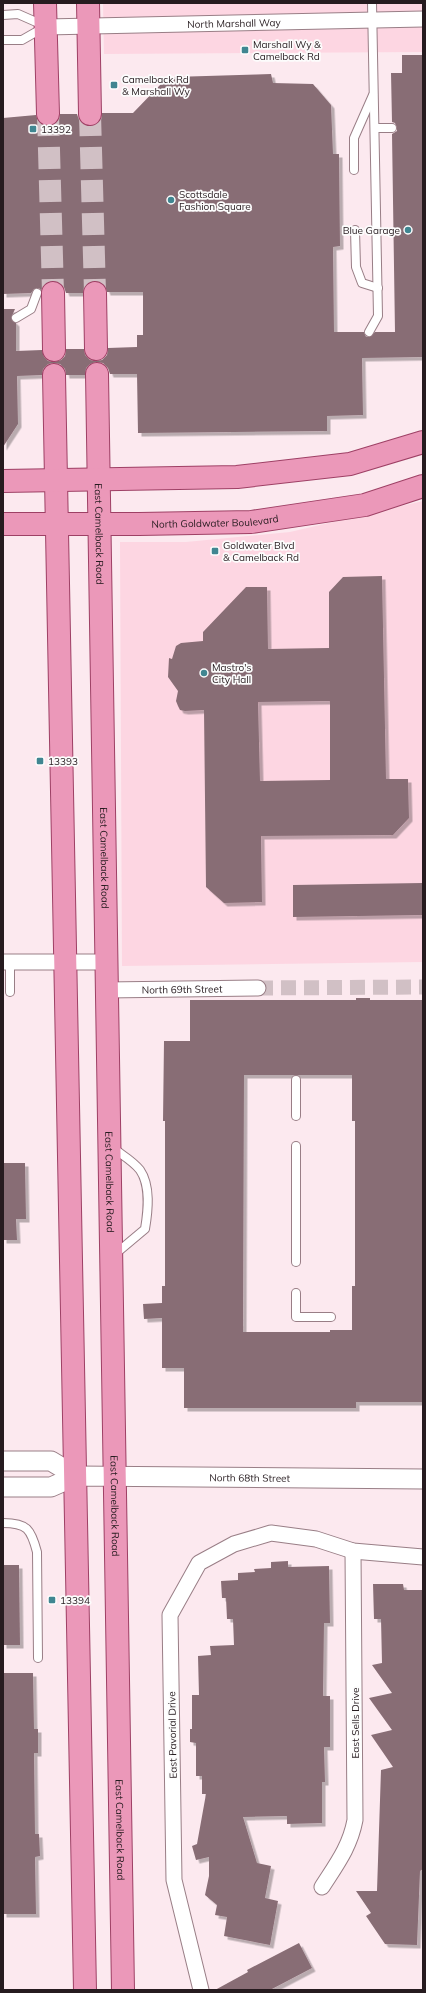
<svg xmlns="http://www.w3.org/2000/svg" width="426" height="1993" viewBox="0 0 426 1993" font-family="Mulish,sans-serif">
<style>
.built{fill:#fdd6e2}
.building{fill:#886d75;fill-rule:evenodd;filter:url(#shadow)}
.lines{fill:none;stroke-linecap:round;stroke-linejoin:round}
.minor-tunnel{stroke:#d1c0c5;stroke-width:15;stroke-dasharray:15 8;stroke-linecap:butt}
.primary-tunnel{stroke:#d1c0c5;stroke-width:22;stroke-dasharray:22 11;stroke-linecap:butt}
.service-casing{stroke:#997e86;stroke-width:10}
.minor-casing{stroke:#997e86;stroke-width:17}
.tertiary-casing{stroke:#997e86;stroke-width:21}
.primary-casing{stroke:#9e4065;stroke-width:24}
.service{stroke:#fff;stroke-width:8}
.minor{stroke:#fff;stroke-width:15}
.tertiary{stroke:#fff;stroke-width:19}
.primary{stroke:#eb98b9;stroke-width:22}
.poi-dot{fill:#408691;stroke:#fcfcfc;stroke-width:1.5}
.labels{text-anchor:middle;stroke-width:3.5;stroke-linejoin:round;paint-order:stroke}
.street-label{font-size:10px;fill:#261b1f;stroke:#fcfcfc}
.poi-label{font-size:10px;fill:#261b1f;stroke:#fcfcfc;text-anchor:start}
</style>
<defs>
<filter id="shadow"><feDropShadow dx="3.5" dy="3.5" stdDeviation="0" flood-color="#0004"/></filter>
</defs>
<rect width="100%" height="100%" fill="#fce9ef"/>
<!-- built -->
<g class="built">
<polygon points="103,3 423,3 423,52 104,54"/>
<polygon points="423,501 423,962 122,966 120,542 186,542 290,532"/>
</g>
<!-- building -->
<g class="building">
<polygon points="402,55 423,55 423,357 362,358 363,415 327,416 327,431 138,433 137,374 110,374 108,368 103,363 96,362 90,364 86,368 85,375 66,375 65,369 60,364 53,363 48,364 43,369 42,375 17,376 18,424 3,447 3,309 15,309 11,318 16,323 16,351 42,350 44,357 48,361 54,362 61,360 65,356 66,349 84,349 85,355 90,360 96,361 102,360 107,355 108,348 137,347 137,335 143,335 143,292 107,292 105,286 101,282 94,281 88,283 84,287 83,293 66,293 64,287 59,282 52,281 46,283 41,290 39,288 34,289 31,293 3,294 3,118 36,115 38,121 42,125 49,126 55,124 59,120 60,114 77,114 79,120 84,125 91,126 97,124 101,120 102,113 133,113 161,84 172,84 173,77 271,74 273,83 313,84 331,105 333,154 339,154 340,246 333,247 334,332 364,332 366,337 369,337 375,332 395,332 392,134 397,131 397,128 395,123 392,122 391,73 402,73"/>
<path d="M382,576L386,779H408L409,818L393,835L261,836L262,902L224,903L206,887L204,710L185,711L180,710L178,706L176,701L178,691L168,677L169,658L172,659L176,646L181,643L203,641V632L246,587H267L268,649L329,648V592L343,577ZM330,701V780L260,781L258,702Z"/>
<polygon points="423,883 423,915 293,917 293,885"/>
<path d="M356,998H370V1000H423V1402H356V1408H184V1368H162V1318L144,1319L143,1304L162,1303V1286H165V1121H163L164,1041H190V1000H356ZM244,1075H352V1121H355V1286H352V1330H330V1332H243Z"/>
<polygon points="3,1163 25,1163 26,1219 16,1219 17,1240 3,1240"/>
<polygon points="288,1561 288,1567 329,1566 330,1623 324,1623 323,1696 330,1696 330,1747 324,1747 325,1782 322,1782 322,1823 287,1824 287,1816 243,1817 257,1863 271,1866 265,1898 278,1901 270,1945 224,1936 227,1917 215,1915 217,1905 205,1895 209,1876 209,1857 196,1860 192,1846 197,1844 206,1794 202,1794 202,1776 196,1776 196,1743 190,1742 190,1729 192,1729 192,1695 199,1695 198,1656 211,1655 210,1646 234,1645 233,1619 227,1619 226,1598 222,1598 221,1581 238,1580 238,1573 255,1572 254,1569 271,1568 271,1562"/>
<polygon points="3,1565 19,1565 20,1645 3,1645"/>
<polygon points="373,1584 403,1584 404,1590 423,1590 423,1869 420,1871 417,1945 385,1944 366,1916 371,1913 356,1891 377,1891 381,1770 393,1767 371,1735 392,1730 369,1698 392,1693 372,1665 382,1663 381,1619 374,1619"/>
<polygon points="3,1673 33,1673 34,1729 38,1729 38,1753 34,1753 35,1834 39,1834 40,1856 35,1857 36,1914 3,1914"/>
<polygon points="299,1943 312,1968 270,1990 215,1990 248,1972 247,1970"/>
</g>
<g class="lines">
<!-- minor-tunnel -->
<polyline class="minor-tunnel" points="258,988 423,987"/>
<!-- primary-tunnel -->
<g class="primary-tunnel">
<polyline points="48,114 53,293"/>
<polyline points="90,114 95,293"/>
</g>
<!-- service casing -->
<g class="service-casing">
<g id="service">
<polyline points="3,15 18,14 43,25"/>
<polyline points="3,40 22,40 43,28"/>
<polyline points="376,128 392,128"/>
<polyline points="354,170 354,138 373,95"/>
<polyline points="355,230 356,267 362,283 378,288"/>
<polyline points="16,318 31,309 37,293"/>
<polyline points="369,332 378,316 372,3"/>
<polyline points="10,992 10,962"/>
<polyline points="296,1116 296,1080"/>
<polyline points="296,1146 296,1262"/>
<path d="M113,1148C122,1155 133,1161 140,1170C151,1186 148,1211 145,1229L114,1255"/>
<polyline points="296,1293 296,1317 331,1317"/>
<path d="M3,1523C27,1523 31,1529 37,1552L38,1658"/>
</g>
</g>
<!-- minor casing -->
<g class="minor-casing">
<g id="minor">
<path id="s1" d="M46,27L423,19"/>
<polyline points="3,962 106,962"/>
<path id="s2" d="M106,990L258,988"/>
<path d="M322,1887C336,1865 350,1847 355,1820L353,1551"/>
<polyline points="201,1990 174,1880 170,1615 199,1563 234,1544 271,1533 316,1539 353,1551 423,1557"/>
</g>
</g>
<!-- tertiary casing -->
<g class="tertiary-casing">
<g id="tertiary">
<polyline points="3,1461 51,1461 76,1476"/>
<path id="s3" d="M3,1487H51L76,1476L423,1479"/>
</g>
</g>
<!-- primary casing -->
<g class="primary-casing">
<g id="primary">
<polyline points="45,3 48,114"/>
<polyline points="88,3 90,114"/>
<polyline points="53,293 54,350"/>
<polyline points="95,293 96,349"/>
<path id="s4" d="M97,374L123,1990"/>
<polyline points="54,375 85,1990"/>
<polyline points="3,481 237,477 350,464 423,442"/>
<path id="s5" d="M3,524H139L251,522L365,505L423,486"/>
</g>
</g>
<!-- service -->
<use href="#service" class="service"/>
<!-- minor -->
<use href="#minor" class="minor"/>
<!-- tertiary -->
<use href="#tertiary" class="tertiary"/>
<!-- primary -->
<use href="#primary" class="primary"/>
</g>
<!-- markers -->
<g class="poi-dot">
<rect x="241" y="46" width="8" height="8" rx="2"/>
<rect x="110" y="81" width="8" height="8" rx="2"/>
<rect x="29" y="125" width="8" height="8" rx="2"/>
<circle cx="171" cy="200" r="4"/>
<circle cx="408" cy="230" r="4"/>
<rect x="211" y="547" width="8" height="8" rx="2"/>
<circle cx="204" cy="673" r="4"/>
<rect x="36" y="757" width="8" height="8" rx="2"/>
<rect x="48" y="1596" width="8" height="8" rx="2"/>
</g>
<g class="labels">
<!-- street labels -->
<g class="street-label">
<text dy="4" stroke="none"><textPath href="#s1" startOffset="188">North Marshall Way</textPath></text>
<text dy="4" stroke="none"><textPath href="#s5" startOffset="212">North Goldwater Boulevard</textPath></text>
<text dy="4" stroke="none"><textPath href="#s4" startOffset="160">East Camelback Road</textPath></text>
<text dy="4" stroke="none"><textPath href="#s4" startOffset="484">East Camelback Road</textPath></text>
<text dy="4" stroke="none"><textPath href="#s2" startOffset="76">North 69th Street</textPath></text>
<text dy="4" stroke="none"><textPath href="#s4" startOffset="808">East Camelback Road</textPath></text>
<text dy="4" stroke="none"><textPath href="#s3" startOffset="249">North 68th Street</textPath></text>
<text dy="4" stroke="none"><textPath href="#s4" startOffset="1132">East Camelback Road</textPath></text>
<text transform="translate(355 1723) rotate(-90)" y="4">East Sells Drive</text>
<text transform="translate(172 1735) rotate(-91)" y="4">East Pavorial Drive</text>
<text dy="4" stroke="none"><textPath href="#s4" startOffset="1456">East Camelback Road</textPath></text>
</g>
<!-- poi labels -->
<g class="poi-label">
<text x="253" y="48">Marshall Wy &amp;<tspan x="253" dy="12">Camelback Rd</tspan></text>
<text x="122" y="83">Camelback Rd<tspan x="122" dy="12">&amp; Marshall Wy</tspan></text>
<text x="41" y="133">13392</text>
<text x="179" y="198">Scottsdale<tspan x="179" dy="12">Fashion Square</tspan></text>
<text x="400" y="234" text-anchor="end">Blue Garage</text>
<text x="223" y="549">Goldwater Blvd<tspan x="223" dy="12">&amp; Camelback Rd</tspan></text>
<text x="212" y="671">Mastro's<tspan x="212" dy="12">City Hall</tspan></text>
<text x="48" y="765">13393</text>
<text x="60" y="1604">13394</text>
</g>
</g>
<!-- border -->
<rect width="426" height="1993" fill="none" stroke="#261b1f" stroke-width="8"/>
</svg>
